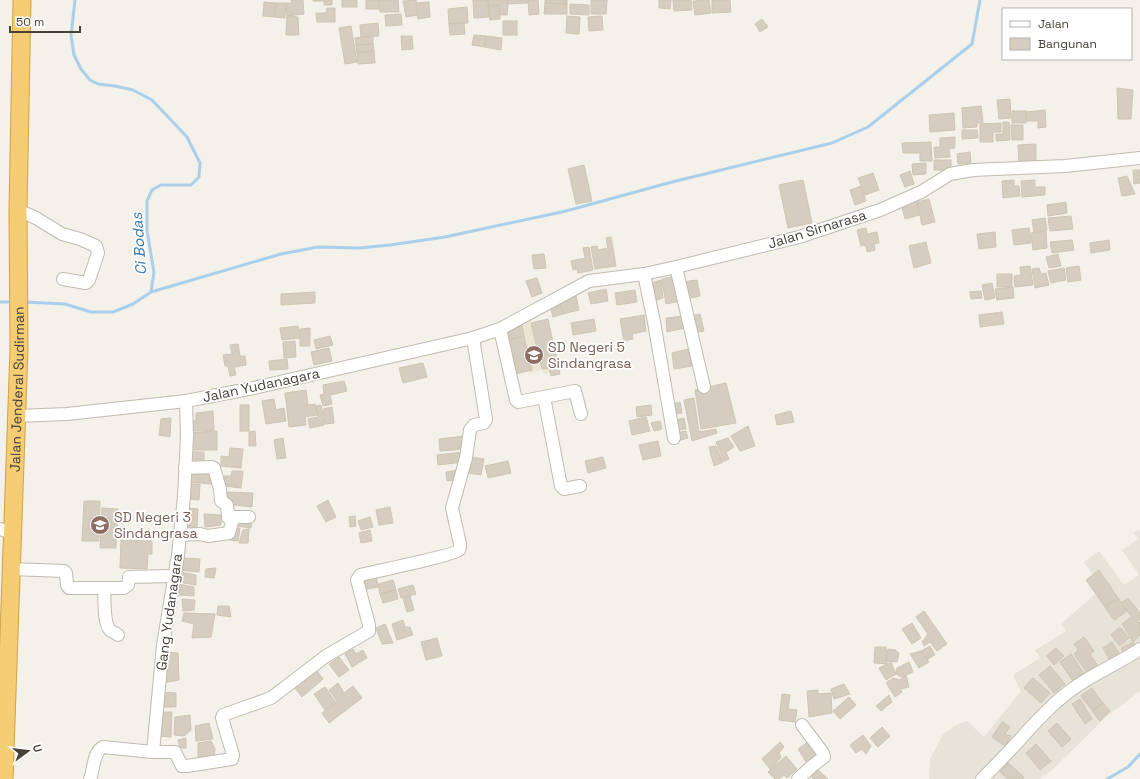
<svg xmlns="http://www.w3.org/2000/svg" width="1140" height="779" viewBox="0 0 1140 779" font-family="'Space Grotesk',sans-serif">
<style>
.residential{fill:#e7e3d8}
.education{fill:#ebe6d4}
.lines{fill:none;stroke-linecap:round;stroke-linejoin:round}
.stream{stroke:#aacfeb;stroke-width:3}
.building{fill:#d4cdc0;stroke:#cfc5b3}
.minor-casing{stroke:#c1bbaf;stroke-width:14}
.highway-casing{stroke:#d3a244;stroke-width:19}
.minor{stroke:#fff;stroke-width:12}
.highway{stroke:#f4cc74;stroke-width:17}
.labels{text-anchor:middle;stroke-width:3.5;stroke-linejoin:round;paint-order:stroke}
.street-label{font-size:14px;fill:#474138;stroke:#fff}
.education-label{font-size:14px;fill:#785e54;stroke:#fff;text-anchor:start}
.water-label{font-size:15px;font-style:italic;fill:#3878ac;stroke:#fff}
</style>
<rect width="100%" height="100%" fill="#f3f1e9"/>
<!-- residential -->
<polygon class="residential" points="1140,530 1140,691 1105,718 1052,770 1040,779 929,779 930,759 943,734 956,725 967,721 984,737 1021,691 1013,675 1040,658 1035,650 1066,631 1061,624 1102,588 1084,562 1099,551 1124,585 1139,575 1122,550 1138,539 1133,532"/>
<!-- education -->
<polygon class="education" points="530,317 532,323 548,320 560,374 551,376 550,373 544,374 542,370 529,373 528,371 515,374 505,329"/>
<g class="lines">
<!-- stream -->
<g class="stream">
<polyline points="151,292 281,254 318,247 360,248 390,245 445,237 566,211 672,182 832,143 868,127 972,44 980,0"/>
<polyline points="0,302 12,302"/>
<polyline points="24,302 65,304 91,312 113,312 133,304 151,292 154,272 147,231 147,201 152,190 161,185 191,185 199,177 200,163 187,137 152,100 133,90 115,86 98,84 90,80 81,69 74,55 71,35 75,0"/>
<polyline points="1107,779 1128,767 1140,754"/>
</g>
</g>
<!-- building -->
<g class="building">
<polygon points="291,0 303,0 304,14 287,16 286,3 292,3"/>
<polygon points="313,0 332,0 332,5 324,5 324,1 313,1"/>
<rect x="342" y="0" width="15" height="7"/>
<rect x="366" y="0" width="14" height="9"/>
<polygon points="379,0 398,0 399,12 380,12"/>
<polygon points="416,0 418,15 406,17 403,1"/>
<polygon points="473,0 488,0 489,17 474,18"/>
<polygon points="488,0 507,0 508,4 507,15 499,15 499,5 489,6"/>
<polygon points="508,0 527,0 528,3 508,4"/>
<polygon points="528,0 538,0 539,14 529,15"/>
<polygon points="545,0 567,0 567,4 545,3"/>
<polygon points="591,0 607,0 606,14 591,14"/>
<polygon points="659,0 671,0 670,9 659,8"/>
<polygon points="673,0 691,0 692,10 674,11"/>
<polygon points="709,0 711,13 695,15 693,1"/>
<polygon points="712,0 730,0 731,12 712,13"/>
<polygon points="264,2 276,3 274,17 263,16"/>
<polygon points="429,2 430,17 418,19 416,3"/>
<polygon points="276,3 286,3 285,18 274,17"/>
<polygon points="545,3 567,4 567,14 544,14"/>
<polygon points="570,4 589,5 589,15 570,14"/>
<polygon points="499,5 500,19 490,20 489,6"/>
<polygon points="467,7 468,23 449,24 448,9"/>
<polygon points="327,8 335,8 335,22 317,22 316,13 326,13"/>
<polygon points="401,14 402,25 386,26 385,15"/>
<polygon points="287,16 298,17 299,35 286,35"/>
<polygon points="567,16 580,17 579,34 566,33"/>
<polygon points="602,16 603,30 589,31 588,17"/>
<polygon points="762,19 768,27 760,32 755,24"/>
<rect x="503" y="21" width="14" height="14"/>
<polygon points="378,23 379,36 361,37 360,25"/>
<polygon points="464,23 465,34 450,35 449,24"/>
<polygon points="351,26 357,62 345,64 339,28"/>
<polygon points="474,35 486,36 485,47 472,45"/>
<polygon points="373,36 373,44 356,45 355,38"/>
<polygon points="401,36 412,36 413,49 402,50"/>
<polygon points="486,36 502,38 501,50 485,47"/>
<polygon points="373,44 374,51 357,53 356,45"/>
<polygon points="374,51 375,63 358,64 357,53"/>
<polygon points="1117,88 1133,90 1131,119 1118,119"/>
<polygon points="1010,99 1011,118 999,119 997,100"/>
<polygon points="981,106 983,123 977,123 977,127 963,128 962,108"/>
<polygon points="1045,110 1046,127 1038,128 1038,121 1027,121 1026,112"/>
<rect x="1012" y="111" width="14" height="12"/>
<polygon points="954,113 955,130 930,132 929,115"/>
<polygon points="1003,122 1009,122 1010,140 996,141 996,134 1003,134"/>
<polygon points="1001,123 1001,132 993,132 993,142 980,142 980,124"/>
<polygon points="1011,125 1023,125 1023,140 1012,140"/>
<polygon points="962,130 977,130 978,138 962,139"/>
<polygon points="955,137 955,148 949,149 950,157 935,158 934,147 940,147 940,138"/>
<polygon points="931,142 932,161 920,161 920,153 903,153 902,143"/>
<polygon points="1036,144 1036,164 1019,164 1018,145"/>
<polygon points="970,152 971,163 958,164 957,154"/>
<rect x="934" y="160" width="17" height="10"/>
<polygon points="926,163 926,174 913,175 912,164"/>
<polygon points="584,165 592,201 576,204 568,169"/>
<polygon points="1133,170 1140,170 1140,183 1134,184"/>
<polygon points="910,171 914,184 905,187 900,175"/>
<polygon points="873,173 879,190 865,195 858,178"/>
<polygon points="1127,176 1135,194 1122,196 1118,178"/>
<polygon points="803,180 812,223 788,228 779,185"/>
<polygon points="1014,180 1014,186 1019,186 1020,196 1003,198 1002,181"/>
<polygon points="1035,180 1035,187 1045,187 1045,195 1022,197 1021,181"/>
<polygon points="861,186 866,201 855,205 850,190"/>
<polygon points="915,199 920,215 905,219 901,203"/>
<polygon points="929,199 935,222 922,225 917,202"/>
<polygon points="1066,202 1067,213 1048,216 1047,205"/>
<polygon points="1071,216 1073,229 1050,231 1048,218"/>
<polygon points="1045,218 1047,230 1034,232 1032,220"/>
<polygon points="866,228 867,234 877,232 879,243 874,244 875,250 867,252 866,245 861,246 857,230"/>
<polygon points="1029,228 1031,243 1014,245 1012,230"/>
<polygon points="1046,231 1047,248 1033,250 1031,233"/>
<polygon points="995,232 996,247 979,249 977,234"/>
<polygon points="611,237 616,266 595,269 591,247 597,246 598,250 608,248 606,238"/>
<polygon points="1072,240 1074,250 1052,253 1050,242"/>
<polygon points="1109,240 1110,250 1091,253 1090,243"/>
<polygon points="926,242 931,263 914,268 909,246"/>
<polygon points="589,247 593,270 578,273 577,269 573,270 571,261 585,258 583,248"/>
<polygon points="544,254 546,268 534,269 532,255"/>
<polygon points="1058,254 1061,266 1049,268 1046,257"/>
<polygon points="1030,266 1033,285 1015,287 1014,276 1021,275 1020,267"/>
<polygon points="1079,266 1081,280 1068,282 1066,268"/>
<polygon points="1039,268 1041,274 1046,273 1049,285 1035,288 1032,269"/>
<polygon points="1064,268 1066,280 1051,283 1048,271"/>
<rect x="997" y="274" width="15" height="13"/>
<polygon points="675,276 680,301 666,304 662,279"/>
<polygon points="537,278 542,293 532,297 526,281"/>
<polygon points="661,280 663,298 651,302 648,284"/>
<polygon points="697,280 700,296 685,299 682,282"/>
<polygon points="992,283 995,298 985,300 982,285"/>
<polygon points="1013,287 1014,298 997,300 995,289"/>
<polygon points="606,289 608,301 591,304 588,293"/>
<polygon points="635,290 637,302 617,305 615,293"/>
<polygon points="981,291 982,298 971,299 970,292"/>
<polygon points="315,292 315,303 281,305 281,294"/>
<polygon points="576,296 579,310 563,314 560,303 568,301 567,298"/>
<polygon points="560,303 563,314 553,317 550,306"/>
<polygon points="1002,312 1004,324 980,327 979,315"/>
<polygon points="700,314 704,331 694,333 690,316"/>
<polygon points="644,315 646,331 632,334 633,339 624,341 620,319"/>
<polygon points="684,316 685,328 667,332 666,318"/>
<polygon points="548,319 560,374 551,376 549,368 542,369 531,323"/>
<polygon points="594,319 596,331 573,335 571,323"/>
<polygon points="298,326 300,338 282,340 280,328"/>
<polygon points="522,326 524,336 510,339 508,329"/>
<polygon points="310,328 310,346 300,346 300,329"/>
<polygon points="330,336 333,345 316,349 314,340"/>
<polygon points="524,336 532,370 515,374 507,340"/>
<polygon points="295,341 296,357 284,358 283,342"/>
<polygon points="238,344 240,356 245,356 246,365 234,367 236,375 230,376 228,366 225,366 223,355 232,354 230,345"/>
<polygon points="329,348 332,361 314,365 311,352"/>
<polygon points="688,349 692,366 674,369 672,353"/>
<polygon points="287,359 288,369 270,370 269,361"/>
<polygon points="423,363 427,377 403,383 399,368"/>
<polygon points="344,381 347,391 330,395 332,404 323,406 320,395 324,394 323,385"/>
<polygon points="726,383 736,423 701,429 695,390"/>
<polygon points="306,390 308,405 315,404 317,415 305,417 306,425 289,427 285,393"/>
<polygon points="694,398 699,432 716,429 717,433 692,441 684,400"/>
<polygon points="274,399 276,410 284,408 286,421 266,424 262,401"/>
<polygon points="680,402 682,413 674,414 672,404"/>
<rect x="240" y="405" width="9" height="26"/>
<polygon points="321,405 324,425 310,428 308,419 318,417 316,406"/>
<polygon points="651,405 652,415 637,417 636,407"/>
<polygon points="332,407 334,423 325,424 323,409"/>
<polygon points="213,411 214,431 191,431 190,422 196,420 196,413"/>
<polygon points="791,411 794,422 777,425 775,415"/>
<polygon points="646,417 650,431 632,435 629,421"/>
<polygon points="171,418 170,437 159,435 161,419"/>
<polygon points="684,418 686,429 677,430 675,420"/>
<polygon points="660,421 662,429 654,431 651,423"/>
<polygon points="748,426 755,446 740,451 731,436"/>
<polygon points="217,431 217,450 190,450 189,433"/>
<polygon points="255,431 256,446 249,446 249,432"/>
<polygon points="686,431 688,438 678,441 676,433"/>
<polygon points="465,436 466,449 440,451 439,439"/>
<polygon points="283,438 286,458 277,459 274,440"/>
<polygon points="728,438 734,447 726,452 729,459 724,461 716,442"/>
<polygon points="658,441 661,456 643,460 639,445"/>
<polygon points="716,446 723,462 714,466 709,447"/>
<polygon points="230,448 243,449 241,468 221,466 221,456 229,457"/>
<rect x="190" y="452" width="14" height="8"/>
<polygon points="463,452 464,462 438,465 437,455"/>
<polygon points="471,457 484,459 481,475 469,473"/>
<polygon points="603,457 606,468 588,473 585,461"/>
<polygon points="508,461 511,473 488,478 485,466"/>
<polygon points="457,470 458,480 447,481 446,472"/>
<polygon points="232,471 243,471 241,488 223,486 224,476 231,476"/>
<polygon points="189,472 212,473 212,484 188,482"/>
<polygon points="188,484 200,484 199,500 188,499"/>
<polygon points="226,492 253,493 252,507 226,504"/>
<polygon points="328,500 336,517 326,522 317,506"/>
<polygon points="84,501 100,501 99,541 82,541"/>
<polygon points="390,507 393,523 379,525 376,510"/>
<polygon points="102,508 118,509 116,548 100,548"/>
<polygon points="187,508 198,509 197,527 186,527"/>
<polygon points="204,514 221,515 221,525 205,527"/>
<polygon points="355,516 356,526 350,527 349,517"/>
<polygon points="370,517 373,527 361,530 358,521"/>
<polygon points="235,519 252,521 251,528 236,526"/>
<polygon points="232,528 240,528 238,541 229,540"/>
<polygon points="249,529 248,543 239,543 243,530"/>
<polygon points="370,530 372,541 361,543 359,533"/>
<polygon points="121,540 152,541 152,554 148,554 147,569 120,568"/>
<polygon points="182,558 200,559 199,572 178,570"/>
<polygon points="216,568 214,578 205,577 206,569"/>
<polygon points="1099,570 1118,598 1105,607 1086,580"/>
<polygon points="179,572 196,575 196,585 178,582"/>
<polygon points="376,574 378,587 363,590 360,578"/>
<polygon points="393,580 396,590 380,594 378,584"/>
<polygon points="178,584 194,587 194,596 177,595"/>
<polygon points="413,585 416,594 401,598 398,589"/>
<polygon points="396,590 398,599 383,603 380,594"/>
<polygon points="410,596 414,610 407,612 403,598"/>
<polygon points="1118,598 1127,611 1114,620 1105,607"/>
<polygon points="1128,598 1140,613 1140,619 1138,621 1140,623 1140,635 1133,642 1122,624 1132,617 1121,603"/>
<polygon points="182,599 195,600 194,610 183,611"/>
<polygon points="218,606 229,606 231,617 217,615"/>
<polygon points="924,611 947,644 937,651 930,642 924,646 922,642 928,634 916,617"/>
<polygon points="184,613 215,614 211,637 192,638 194,624 182,621"/>
<polygon points="403,620 405,627 410,627 413,635 397,640 392,624"/>
<polygon points="912,623 921,638 912,644 902,629"/>
<polygon points="385,624 393,643 382,644 376,628"/>
<polygon points="1120,627 1129,638 1120,646 1111,635"/>
<polygon points="1084,637 1094,651 1090,654 1098,666 1088,674 1074,654 1078,650 1074,644"/>
<polygon points="437,638 442,656 426,660 421,642"/>
<polygon points="1112,642 1121,656 1109,659 1103,648"/>
<polygon points="1133,642 1136,647 1124,654 1121,648"/>
<polygon points="930,646 935,655 926,660 921,651"/>
<polygon points="875,647 886,647 887,664 874,663"/>
<polygon points="1056,648 1064,656 1054,665 1047,656"/>
<polygon points="353,649 356,654 363,650 367,658 352,667 345,654"/>
<polygon points="888,649 895,650 899,653 897,662 886,661"/>
<polygon points="921,651 929,662 919,668 910,654"/>
<polygon points="165,652 178,653 179,680 163,683"/>
<polygon points="1071,654 1084,673 1073,681 1060,662"/>
<polygon points="339,657 349,670 339,677 329,664"/>
<polygon points="891,662 896,674 886,680 879,668"/>
<polygon points="909,662 913,672 901,677 896,674 897,668"/>
<polygon points="1050,666 1065,684 1054,693 1039,675"/>
<polygon points="316,670 323,679 302,697 295,688"/>
<polygon points="906,675 909,687 900,689 902,692 895,697 886,683 893,678 900,680"/>
<polygon points="1033,678 1050,693 1041,703 1024,688"/>
<polygon points="338,683 344,693 353,686 362,698 329,723 322,713 337,701 329,690"/>
<polygon points="844,684 850,694 834,699 831,689"/>
<polygon points="325,687 336,703 325,710 314,694"/>
<polygon points="1092,688 1103,703 1092,710 1081,696"/>
<polygon points="818,690 818,694 831,693 832,713 809,717 807,691"/>
<polygon points="161,692 176,693 176,707 160,707"/>
<polygon points="782,694 790,695 788,709 797,710 795,722 779,720"/>
<polygon points="889,695 892,702 881,711 876,706"/>
<polygon points="849,697 856,705 840,719 833,711"/>
<polygon points="1080,699 1092,719 1085,724 1072,704"/>
<polygon points="1103,703 1110,711 1100,721 1092,711"/>
<polygon points="161,712 172,712 171,737 158,736"/>
<polygon points="190,715 191,730 184,736 174,735 175,717"/>
<polygon points="1002,722 1010,727 1005,734 1011,736 1005,746 992,737"/>
<polygon points="209,723 213,739 196,741 195,726"/>
<polygon points="1057,723 1071,739 1062,747 1048,731"/>
<polygon points="882,727 890,736 878,747 870,738"/>
<polygon points="863,735 871,746 866,754 862,749 856,753 850,745"/>
<polygon points="186,738 186,748 180,748 178,740"/>
<polygon points="211,741 215,749 214,757 198,757 198,743"/>
<polygon points="780,742 784,747 779,753 781,757 771,770 762,759"/>
<polygon points="808,742 820,757 808,765 798,749"/>
<polygon points="1036,744 1051,761 1040,770 1026,753"/>
<polygon points="786,756 797,769 787,778 784,775 779,779 775,779 768,772"/>
<polygon points="1008,763 1024,777 1022,779 1008,779 1000,772"/>
<polygon points="818,770 828,779 813,779 810,774"/>
</g>
<g class="lines">
<!-- minor casing -->
<g class="minor-casing">
<g id="minor">
<polyline points="18,210 36,218 62,234 80,239 96,246 98,253 89,280 86,283 63,279"/>
<polyline points="676,267 704,387"/>
<polyline points="644,274 654,322 674,438"/>
<polyline points="500,329 516,400 518,402 544,397 561,486 564,489 580,486"/>
<polyline points="544,397 575,391 581,414"/>
<polyline points="17,416 67,414 186,401 254,388 473,338 500,329 589,281 644,274 676,267 799,237 880,210 921,192 950,174 973,170 1065,166 1140,158"/>
<polyline points="185,468 212,467 214,468 220,489 221,501 227,505 228,517 249,517"/>
<polyline points="0,529 12,533"/>
<polyline points="180,535 200,534 208,536 229,533 232,522 228,517"/>
<polyline points="11,569 64,571 66,573 67,585 69,588 124,588 128,585 129,577 173,576"/>
<path d="M104,588C105,598 103,623 110,630C112,632 116,633 118,635"/>
<polyline points="153,752 163,645 178,555 184,497 187,436 186,401"/>
<path d="M90,779C94,769 93,752 103,747L153,752H175L182,766H187L232,759L233,755L222,718L223,715L271,698L326,656L369,631V625L357,580L360,575C372,572 455,555 459,550C460,549 460,547 460,544L452,508L466,458L470,430L474,425L484,423L486,419L473,338"/>
<polyline points="798,779 812,766 824,757 823,753 802,725"/>
<path d="M982,779C997,764 1011,750 1025,734C1040,717 1055,701 1074,688C1095,673 1119,663 1140,649"/>
</g>
</g>
<!-- highway casing -->
<g class="highway-casing">
<g id="highway">
<path id="s1" d="M4,779L19,348L18,210L22,0"/>
</g>
</g>
<!-- minor -->
<use href="#minor" class="minor"/>
<!-- highway -->
<use href="#highway" class="highway"/>
</g>
<!-- icons -->
<defs>
<g id="school-disc" transform="scale(1)"><circle r="9.5" fill="#8d6e63" stroke="#fff"/><path d="M0-5L7-2L0 1L-7-2ZM-4 1L0 2.5L4 1V4Q0 6-4 4Z" fill="#fff"/></g>
</defs>
<g fill-rule="evenodd">
<use href="#school-disc" x="534" y="355"/>
<use href="#school-disc" x="100" y="525"/>
</g>
<g class="labels">
<!-- street labels -->
<g class="street-label">
<text transform="translate(817 229) rotate(-17)" y="5">Jalan Sirnarasa</text>
<text transform="translate(261 385) rotate(-12)" y="5">Jalan Yudanagara</text>
<text dy="5" stroke="none"><textPath href="#s1" startOffset="390">Jalan Jenderal Sudirman</textPath></text>
<text transform="translate(169 612) rotate(-82)" y="5">Gang Yudanagara</text>
</g>
<!-- education labels -->
<g class="education-label">
<text x="548" y="352">SD Negeri 5<tspan x="548" dy="16">Sindangrasa</tspan></text>
<text x="114" y="522">SD Negeri 3<tspan x="114" dy="16">Sindangrasa</tspan></text>
</g>
<!-- water labels -->
<g class="water-label">
<text transform="translate(139 244) rotate(-94)" y="5">Ci Bodas</text>
</g>
</g>
<!-- legend -->
<rect x="1002" y="8" width="130" height="52" fill="#ffffff" stroke="#b5b3af"/>
<rect x="1010" y="21" width="20" height="6" fill="#ffffff" stroke="#b5b3af"/>
<text x="1038" y="28" font-size="12" fill="#474138">Jalan</text>
<rect x="1010" y="38" width="20" height="12" fill="#d4cdc0" stroke="#b5b3af"/>
<text x="1038" y="48" font-size="12" fill="#474138">Bangunan</text>
<!-- north arrow -->
<g transform="translate(28 751) rotate(75)" stroke="#ffffff" stroke-width="3" paint-order="stroke">
<path d="M0-3L7 15L0 10L-7 15Z" fill="#474138"/>
<text y="-6" font-size="11" font-weight="bold" text-anchor="middle" fill="#474138">U</text>
</g>
<!-- scale -->
<path d="M10 26v6h70v-6" fill="none" stroke="#474138" stroke-width="2"/>
<text x="16" y="26" font-size="12" fill="#474138" stroke="#ffffff" stroke-width="3" paint-order="stroke">50 m</text>
</svg>
